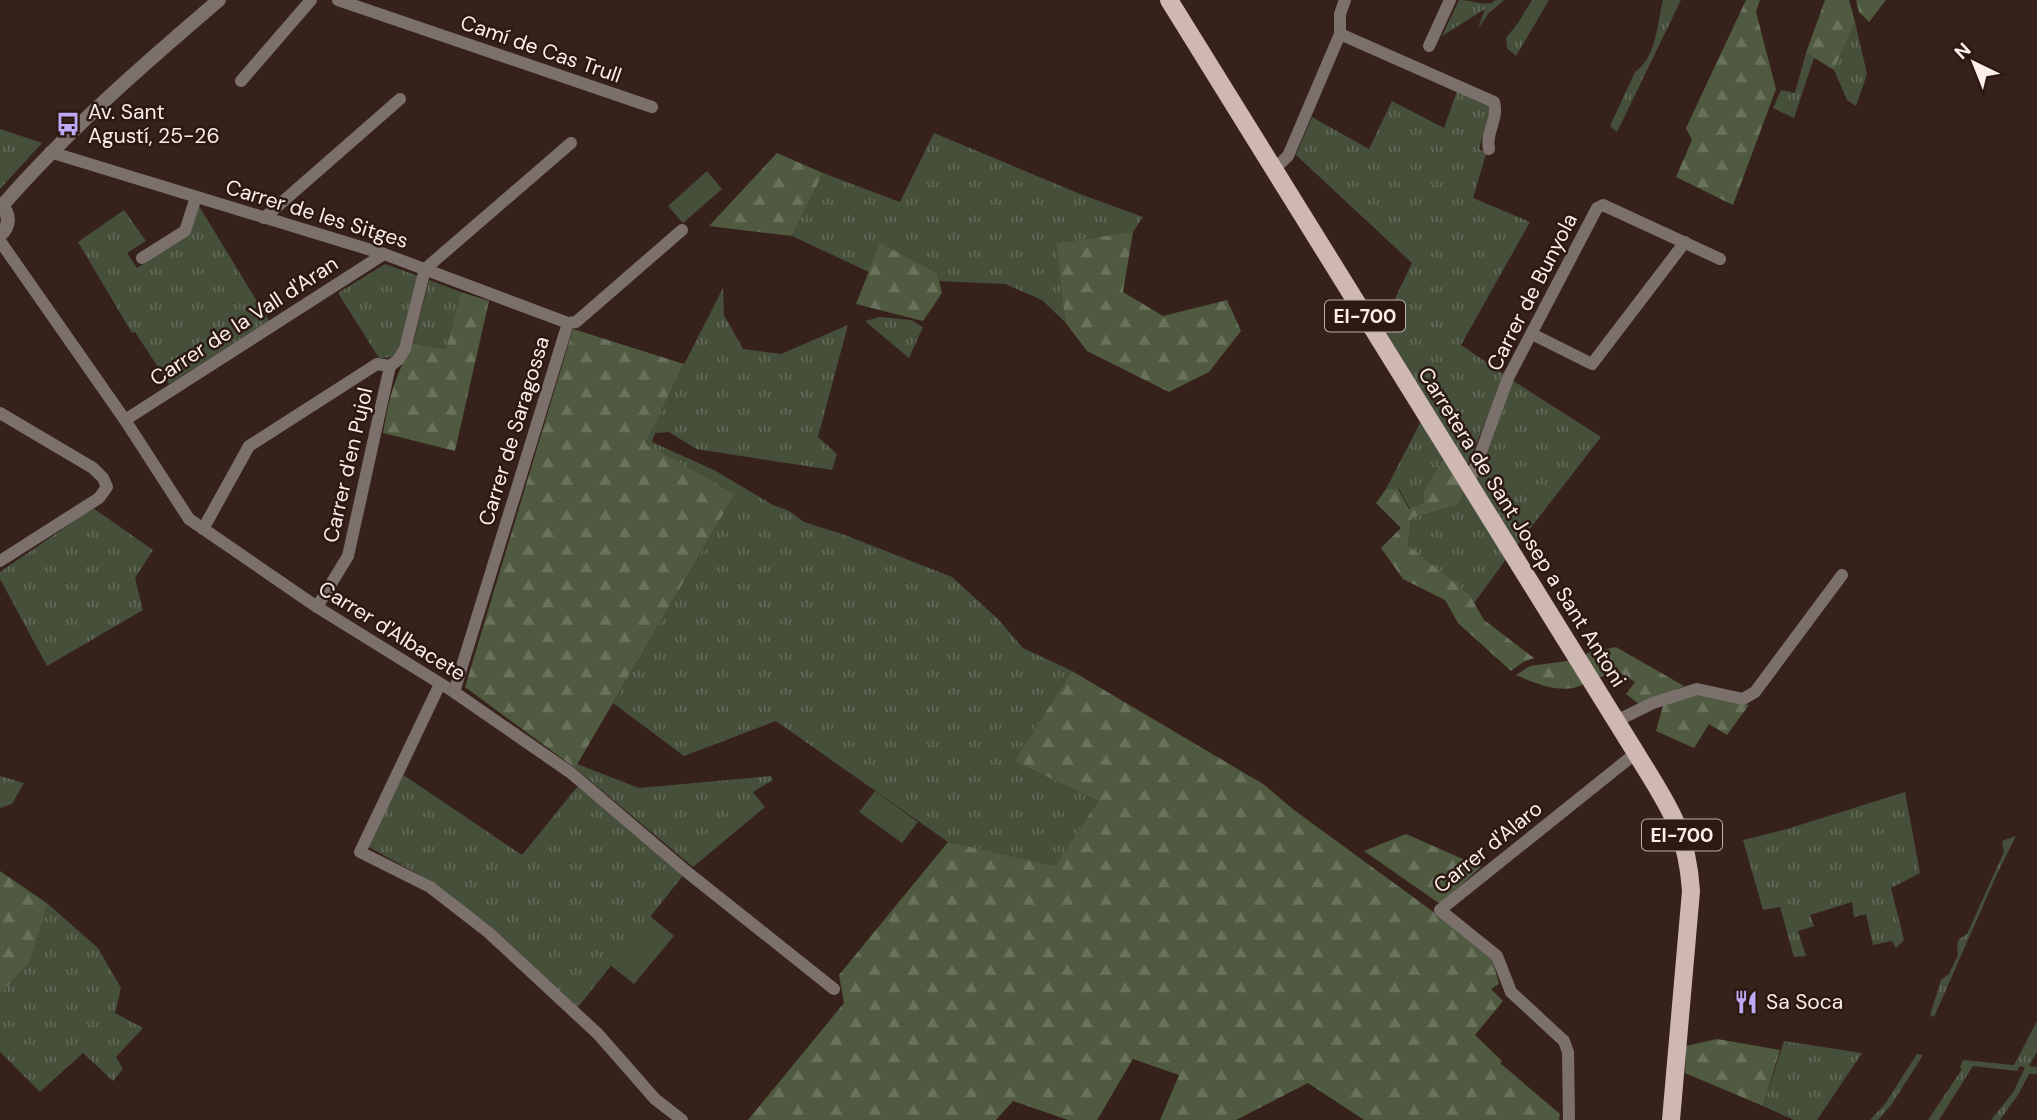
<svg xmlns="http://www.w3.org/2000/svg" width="2037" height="1120" viewBox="0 0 2037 1120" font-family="'DM Sans',sans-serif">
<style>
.grass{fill:url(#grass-tufts)}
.forest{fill:url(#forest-firs)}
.garden{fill:#464f3a}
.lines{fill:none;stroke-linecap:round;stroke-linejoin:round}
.minor{stroke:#7b706c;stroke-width:12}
.tertiary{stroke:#7b706c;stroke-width:14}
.primary{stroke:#cfb8b1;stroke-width:18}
.labels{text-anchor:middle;stroke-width:5;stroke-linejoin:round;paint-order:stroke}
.shield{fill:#2c1912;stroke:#beaea8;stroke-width:2}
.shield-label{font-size:19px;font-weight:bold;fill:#fceee9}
.street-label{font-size:21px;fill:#fceee9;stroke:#2c1912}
.poi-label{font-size:21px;fill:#fceee9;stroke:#2c1912;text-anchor:start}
</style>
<defs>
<pattern id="grass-tufts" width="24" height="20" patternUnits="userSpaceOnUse" patternTransform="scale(1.75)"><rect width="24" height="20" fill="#464f3a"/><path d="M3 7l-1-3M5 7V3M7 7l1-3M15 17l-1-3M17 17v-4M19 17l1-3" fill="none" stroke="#626956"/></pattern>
<pattern id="forest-firs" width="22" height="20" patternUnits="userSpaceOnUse" patternTransform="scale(1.75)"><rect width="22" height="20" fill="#4f5a40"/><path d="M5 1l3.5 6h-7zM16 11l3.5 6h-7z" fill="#69725c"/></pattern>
</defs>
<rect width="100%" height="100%" fill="#36221b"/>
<!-- grass -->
<g class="grass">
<path d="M1459,0C1471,0 1480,5 1492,3L1495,0H1504L1488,14L1478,29L1485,9L1442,36Z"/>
<polygon points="1532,0 1549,0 1516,56 1507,48 1506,38 1518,23"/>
<path d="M1663,0H1681L1617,132L1610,126L1635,72C1657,57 1657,23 1663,0Z"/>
<polygon points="1855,22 1867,74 1856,106 1847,100 1834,70"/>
<polygon points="1806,53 1814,58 1794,118 1773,108 1781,90 1795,93"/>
<polygon points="1457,91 1492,108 1479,148 1486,154 1473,198 1530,222 1461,345 1505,375 1467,466 1382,326 1412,263 1296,155 1312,117 1369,149 1392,101 1444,128"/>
<polygon points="0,129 42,143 0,189"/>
<polygon points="934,133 1080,194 1143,217 1133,232 1056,243 1065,322 1042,300 1005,284 939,281 937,273 881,244 869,272 792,236 823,173 900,202"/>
<polygon points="199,206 269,321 169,384 135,332 132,333 78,242 124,210 146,241 127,253 137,268 183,239"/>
<polygon points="385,264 418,276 401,348 395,357 379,358 338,293"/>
<polygon points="429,280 461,292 446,349 413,344"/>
<polygon points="723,288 724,315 743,349 781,354 848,325 818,437 837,454 832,470 696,449 669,432 655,433 652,442 716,471 773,505 789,511 804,522 845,535 952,577 998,619 1023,648 1072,671 1014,761 1098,801 1055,867 948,842 776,721 684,756 613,703 735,494 644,443"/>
<polygon points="880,317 911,320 923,327 909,358 865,321"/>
<polygon points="1512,380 1601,437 1515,548 1474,482"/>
<polygon points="1421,421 1443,459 1423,491 1425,501 1410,509 1399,489 1386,489"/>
<polygon points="1464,489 1507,558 1474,603 1469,594 1408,545 1411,518 1459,505"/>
<polygon points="93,508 153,550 135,578 143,610 47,666 0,579 0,572"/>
<polygon points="577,764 639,788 771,776 773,780 753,792 765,807 693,867 575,768"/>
<polygon points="402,774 522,855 577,787 593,793 682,872 682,877 578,1007 488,924 425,878 367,846"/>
<polygon points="0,776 24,783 12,804 0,808"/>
<polygon points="1905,792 1920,873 1891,888 1904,940 1896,948 1892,941 1873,945 1866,914 1854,917 1852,902 1810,915 1814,926 1798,931 1806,956 1794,957 1780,907 1763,910 1743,840 1787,829"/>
<polygon points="2016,836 1997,874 1934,1017 1930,1015 1941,980 1949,974 1958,955 1957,946 1959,939 1967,934 2004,852 2002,841"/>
<polygon points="48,904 98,948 121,988 115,1013 143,1028 116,1057 123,1069 113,1081 83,1053 40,1092 0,1052 0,994 30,962"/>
<polygon points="2037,1021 2037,1052 2029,1066 2037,1067 2037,1074 2029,1074 2018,1095 2000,1120 1991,1120 2014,1091 2025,1067 2020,1066 2017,1071 1973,1066 1939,1120 1928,1120 1962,1069 1960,1067 1963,1060 2014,1065"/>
<polygon points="1784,1041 1862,1053 1817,1120 1794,1120 1763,1106"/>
<polygon points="1917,1054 1923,1055 1892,1104 1878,1120 1870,1120 1885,1104"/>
</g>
<!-- forest -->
<g class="forest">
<polygon points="1746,0 1760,0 1756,12 1776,89 1733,205 1676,177 1692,140 1686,128"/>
<polygon points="1825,0 1849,0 1855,22 1834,70 1806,53"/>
<polygon points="1856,0 1886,0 1869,22 1859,12"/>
<polygon points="777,153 823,173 792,236 709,226"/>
<polygon points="1133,232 1123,292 1163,316 1227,300 1241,331 1209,372 1169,392 1087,351 1065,322 1056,243"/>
<polygon points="880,243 937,273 942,293 923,321 856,304"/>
<path d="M461,292L489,301L455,451L383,433C390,395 394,378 413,344L446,349Z"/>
<polygon points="573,329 684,364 645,443 735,494 575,768 465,687"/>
<polygon points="1443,459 1464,489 1459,505 1411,518 1408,545 1469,594 1484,620 1534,658 1523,662 1511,671 1458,623 1445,600 1403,579 1381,548 1401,528 1376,503 1386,489 1398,489 1409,509 1424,502 1423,491"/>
<polygon points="1616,647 1684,686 1640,705 1626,694 1635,682 1617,671 1598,678 1584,656 1588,653"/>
<path d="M1567,661L1573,662L1586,683C1565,696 1537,684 1516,675L1530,666Z"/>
<polygon points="1072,671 1263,784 1294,810 1491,954 1499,984 1491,989 1503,1001 1475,1035 1502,1061 1500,1063 1560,1114 1559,1120 1364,1120 1308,1083 1236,1120 1160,1120 1179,1075 1133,1059 1097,1120 1068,1120 1013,1101 996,1120 748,1120 844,1003 839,975 948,842 1055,866 1098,801 1014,761"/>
<polygon points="1692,692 1749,705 1727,735 1709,724 1694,748 1656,731 1664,702"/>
<polygon points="1406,834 1481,867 1440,904 1364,851"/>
<polygon points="0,871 48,904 30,962 0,994"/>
<polygon points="1717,1039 1780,1050 1763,1106 1685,1073 1686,1046"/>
</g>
<!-- garden -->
<g class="garden">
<polygon points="707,171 722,189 683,223 668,206"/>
<polygon points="875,791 918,822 902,843 859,812"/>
<polygon points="650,916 674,936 634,984 610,965"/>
</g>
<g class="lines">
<!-- minor -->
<g class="minor">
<polyline points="338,0 652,107"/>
<path d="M1345,0L1340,14V34L1494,102C1499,119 1485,133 1489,149"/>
<polyline points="1429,46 1450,0"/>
<polyline points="241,81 311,0"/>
<polyline points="50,152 384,254 568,323"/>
<polyline points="1274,169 1288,156 1340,34"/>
<polyline points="264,218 400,99"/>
<polyline points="0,241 125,420 189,519 317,607 454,692 571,773 687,872 834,989"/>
<polyline points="142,258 185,231 196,197"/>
<polyline points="1532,334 1592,364 1685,242"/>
<polyline points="390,366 398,360 405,349 425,269 571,143"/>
<polyline points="0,413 93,468 103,478 107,487 99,498 0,561"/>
<polyline points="125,420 384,254"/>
<polyline points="1466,479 1471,476 1478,460 1508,378 1597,208 1603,205 1720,259"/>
<polyline points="203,529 249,446 377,364 390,366 348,556 317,607"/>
<polyline points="440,684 360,852 430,887 488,932 598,1034 655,1099 682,1120"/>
<polyline points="454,692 568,323 576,322 682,230"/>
<polyline points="1616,721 1653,703 1697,689 1743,699 1755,692 1842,575"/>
<polyline points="1569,1120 1568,1052 1564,1041 1511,992 1497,956 1440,910 1636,753"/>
</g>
<!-- tertiary -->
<g class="tertiary">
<path d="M0,204C10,214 11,225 0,235"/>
<path d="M2,206C68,130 143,65 219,0"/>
</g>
<!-- primary -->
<path class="primary" d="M1169,0L1636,753C1667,804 1687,829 1691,891L1671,1120"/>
</g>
<!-- icons -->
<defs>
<g id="bus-bare" transform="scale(1.89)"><path d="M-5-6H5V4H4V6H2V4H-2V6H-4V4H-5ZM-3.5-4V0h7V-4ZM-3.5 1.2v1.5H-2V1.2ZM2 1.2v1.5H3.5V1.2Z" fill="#bea9f5" stroke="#2c1912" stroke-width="2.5" paint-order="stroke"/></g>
<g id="restaurant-bare" transform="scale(1.89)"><path d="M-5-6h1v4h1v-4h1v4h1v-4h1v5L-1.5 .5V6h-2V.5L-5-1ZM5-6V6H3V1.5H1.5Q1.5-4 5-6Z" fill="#bea9f5" stroke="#2c1912" stroke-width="2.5" paint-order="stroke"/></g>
</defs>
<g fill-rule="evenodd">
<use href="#bus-bare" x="68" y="124"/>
<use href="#restaurant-bare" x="1746" y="1002"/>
</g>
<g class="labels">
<!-- shield labels -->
<g class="shield">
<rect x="1325" y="300.5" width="80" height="31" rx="5"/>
<rect x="1642" y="819.5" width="80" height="31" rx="5"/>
</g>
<g class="shield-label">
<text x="1365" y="323">EI-700</text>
<text x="1682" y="842">EI-700</text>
</g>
<!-- street labels -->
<g class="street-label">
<text transform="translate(541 49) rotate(19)" y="7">Camí de Cas Trull</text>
<text transform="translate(317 214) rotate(17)" y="7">Carrer de les Sitges</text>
<text transform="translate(1532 292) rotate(-63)" y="7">Carrer de Bunyola</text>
<text transform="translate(244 321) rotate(-33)" y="7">Carrer de la Vall d'Aran</text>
<text transform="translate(514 431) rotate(-73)" y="7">Carrer de Saragossa</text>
<text transform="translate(348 465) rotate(-77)" y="7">Carrer d'en Pujol</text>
<text transform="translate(1522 527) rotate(58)" y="7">Carretera de Sant Josep a Sant Antoni</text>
<text transform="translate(392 631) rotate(32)" y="7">Carrer d'Albacete</text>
<text transform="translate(1488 847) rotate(-39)" y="7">Carrer d'Alaro</text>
</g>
<!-- poi labels -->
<g class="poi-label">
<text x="88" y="119">Av. Sant<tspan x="88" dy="24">Agustí, 25-26</tspan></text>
<text x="1766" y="1009">Sa Soca</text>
</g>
</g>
<!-- north arrow -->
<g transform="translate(1974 63) rotate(317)" stroke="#2c1912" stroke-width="5" paint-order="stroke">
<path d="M0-5L12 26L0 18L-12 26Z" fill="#fceee9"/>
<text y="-10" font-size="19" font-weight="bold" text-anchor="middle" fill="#fceee9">N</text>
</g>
</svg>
